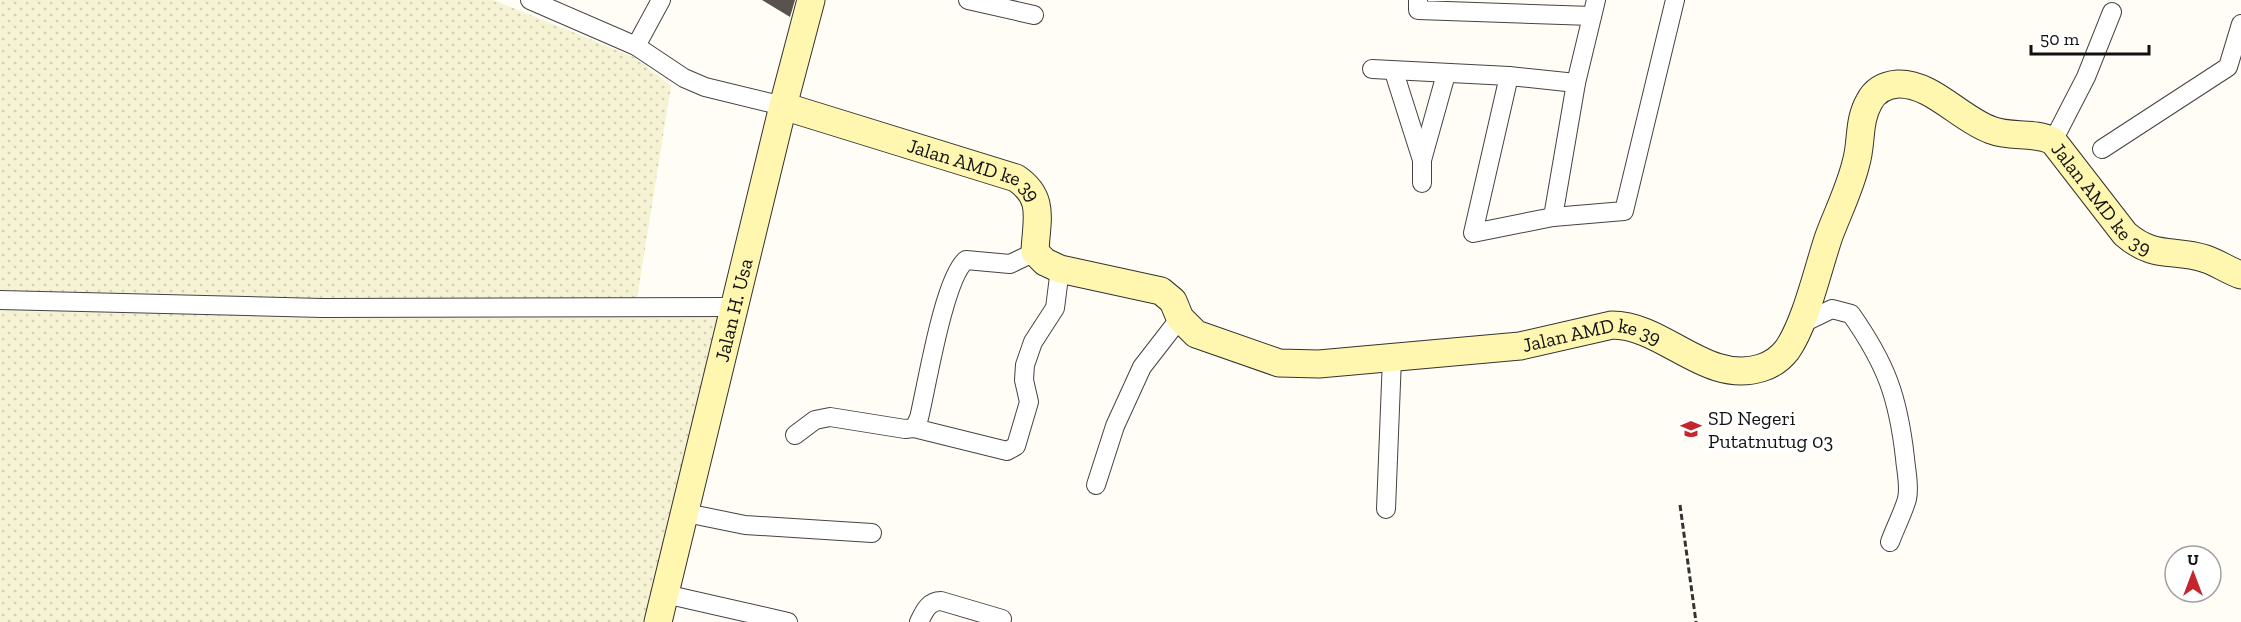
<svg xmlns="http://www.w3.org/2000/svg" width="2241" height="622" viewBox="0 0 2241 622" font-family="'Zilla Slab',serif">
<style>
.farmland{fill:url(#farmland-dots)}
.building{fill:#5a524d}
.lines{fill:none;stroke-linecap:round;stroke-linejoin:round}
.street-casing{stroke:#444;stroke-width:20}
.secondary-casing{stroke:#333;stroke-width:29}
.path{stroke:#333;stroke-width:3;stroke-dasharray:6 3;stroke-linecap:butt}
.street{stroke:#fff;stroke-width:18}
.secondary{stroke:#fff6b0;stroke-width:27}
.labels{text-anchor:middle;stroke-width:6;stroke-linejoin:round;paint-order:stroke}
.street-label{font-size:20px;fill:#111;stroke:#fff}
.poi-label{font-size:20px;fill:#111;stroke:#fff;text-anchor:start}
</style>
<defs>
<pattern id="farmland-dots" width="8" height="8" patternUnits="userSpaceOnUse" patternTransform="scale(1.5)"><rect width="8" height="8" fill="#f6f3d4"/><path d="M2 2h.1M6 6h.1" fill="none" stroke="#d2cfb5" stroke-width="1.8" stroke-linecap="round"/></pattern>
</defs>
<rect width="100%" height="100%" fill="#fffdf5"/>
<!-- farmland -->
<polygon class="farmland" points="0,0 493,0 634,57 671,86 636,305 723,307 643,622 0,622"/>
<!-- building -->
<polygon class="building" points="762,0 795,0 790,17"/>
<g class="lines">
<!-- street casing -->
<g class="street-casing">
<g id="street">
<polyline points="530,0 636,46 684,78 705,87 783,106"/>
<polyline points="968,0 1034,15"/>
<polyline points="1418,0 1418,10 1592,16"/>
<polyline points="636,46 661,0"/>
<polyline points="1372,69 1509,76 1576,83"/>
<polyline points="1394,72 1422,160"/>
<polyline points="1509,76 1473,233 1553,217 1576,83 1596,0"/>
<polyline points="2053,141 2086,77 2112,12"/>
<polyline points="2102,149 2228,67 2241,24"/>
<polyline points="1422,183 1422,160 1446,74"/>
<polyline points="1553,217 1624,211 1675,0"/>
<polyline points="0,300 322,308 734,307"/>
<path d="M1799,325L1832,309L1851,314C1886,364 1898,396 1905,458C1906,471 1910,486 1907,499C1903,513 1895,528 1890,542"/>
<polyline points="914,428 1007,451 1016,446 1029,402 1024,380 1025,365 1033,342 1055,308 1060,269"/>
<path d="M795,435L815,420L830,417L905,429L914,428L919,418C927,385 944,278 966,260L1010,264L1035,252"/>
<polyline points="1096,485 1115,426 1142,367 1180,318"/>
<polyline points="1386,509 1392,358"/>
<polyline points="686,513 745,525 872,533"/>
<polyline points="665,594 788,622"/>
<path d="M919,622C924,612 928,601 941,601L1002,619"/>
</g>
</g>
<!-- secondary casing -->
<g class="secondary-casing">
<g id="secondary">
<path id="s1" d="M783,106L1016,178C1046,198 1036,221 1035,252L1045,262L1060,269L1161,291L1173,301L1180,318L1196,334L1279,363L1319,364L1520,346L1612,325C1664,325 1706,385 1761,368C1771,365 1780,359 1787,350C1806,323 1818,268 1829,236C1838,212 1850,188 1856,163C1862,143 1858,121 1869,102C1875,90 1885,85 1898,84C1932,83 1960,119 1991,130C2011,138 2033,131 2053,141L2125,234C2155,260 2173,248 2206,259C2218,263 2229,271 2241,275"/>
<path id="s2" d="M658,622L783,106L811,0"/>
</g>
</g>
<!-- path -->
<polyline class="path" points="1680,505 1696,622"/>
<!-- street -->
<use href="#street" class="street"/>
<!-- secondary -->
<use href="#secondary" class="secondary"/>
</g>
<!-- icons -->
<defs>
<g id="school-bare" transform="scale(1.62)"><path d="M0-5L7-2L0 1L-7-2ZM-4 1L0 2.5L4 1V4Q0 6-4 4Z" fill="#c4262e" stroke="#fff" stroke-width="2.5" paint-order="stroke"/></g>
</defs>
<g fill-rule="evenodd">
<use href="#school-bare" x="1691" y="429"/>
</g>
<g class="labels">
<!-- street labels -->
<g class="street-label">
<text dy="7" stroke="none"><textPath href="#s1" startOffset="202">Jalan AMD ke 39</textPath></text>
<text dy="7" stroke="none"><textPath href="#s1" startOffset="1674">Jalan AMD ke 39</textPath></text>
<text dy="7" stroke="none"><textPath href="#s2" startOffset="321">Jalan H. Usa</textPath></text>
<text dy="7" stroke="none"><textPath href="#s1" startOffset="920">Jalan AMD ke 39</textPath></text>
</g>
<!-- poi labels -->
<g class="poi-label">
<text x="1708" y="425">SD Negeri<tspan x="1708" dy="23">Putatnutug 03</tspan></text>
</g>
</g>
<!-- north arrow -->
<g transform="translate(2193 574)"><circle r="28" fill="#ffffff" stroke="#a0a0a0" stroke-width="1.5"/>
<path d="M0-4.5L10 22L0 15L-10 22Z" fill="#c4262e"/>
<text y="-9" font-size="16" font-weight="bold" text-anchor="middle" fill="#111111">U</text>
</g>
<!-- scale -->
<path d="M2031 45v9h118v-9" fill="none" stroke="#111111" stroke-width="3"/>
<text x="2040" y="45" font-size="18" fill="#111111" stroke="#ffffff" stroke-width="4.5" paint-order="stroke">50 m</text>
</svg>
